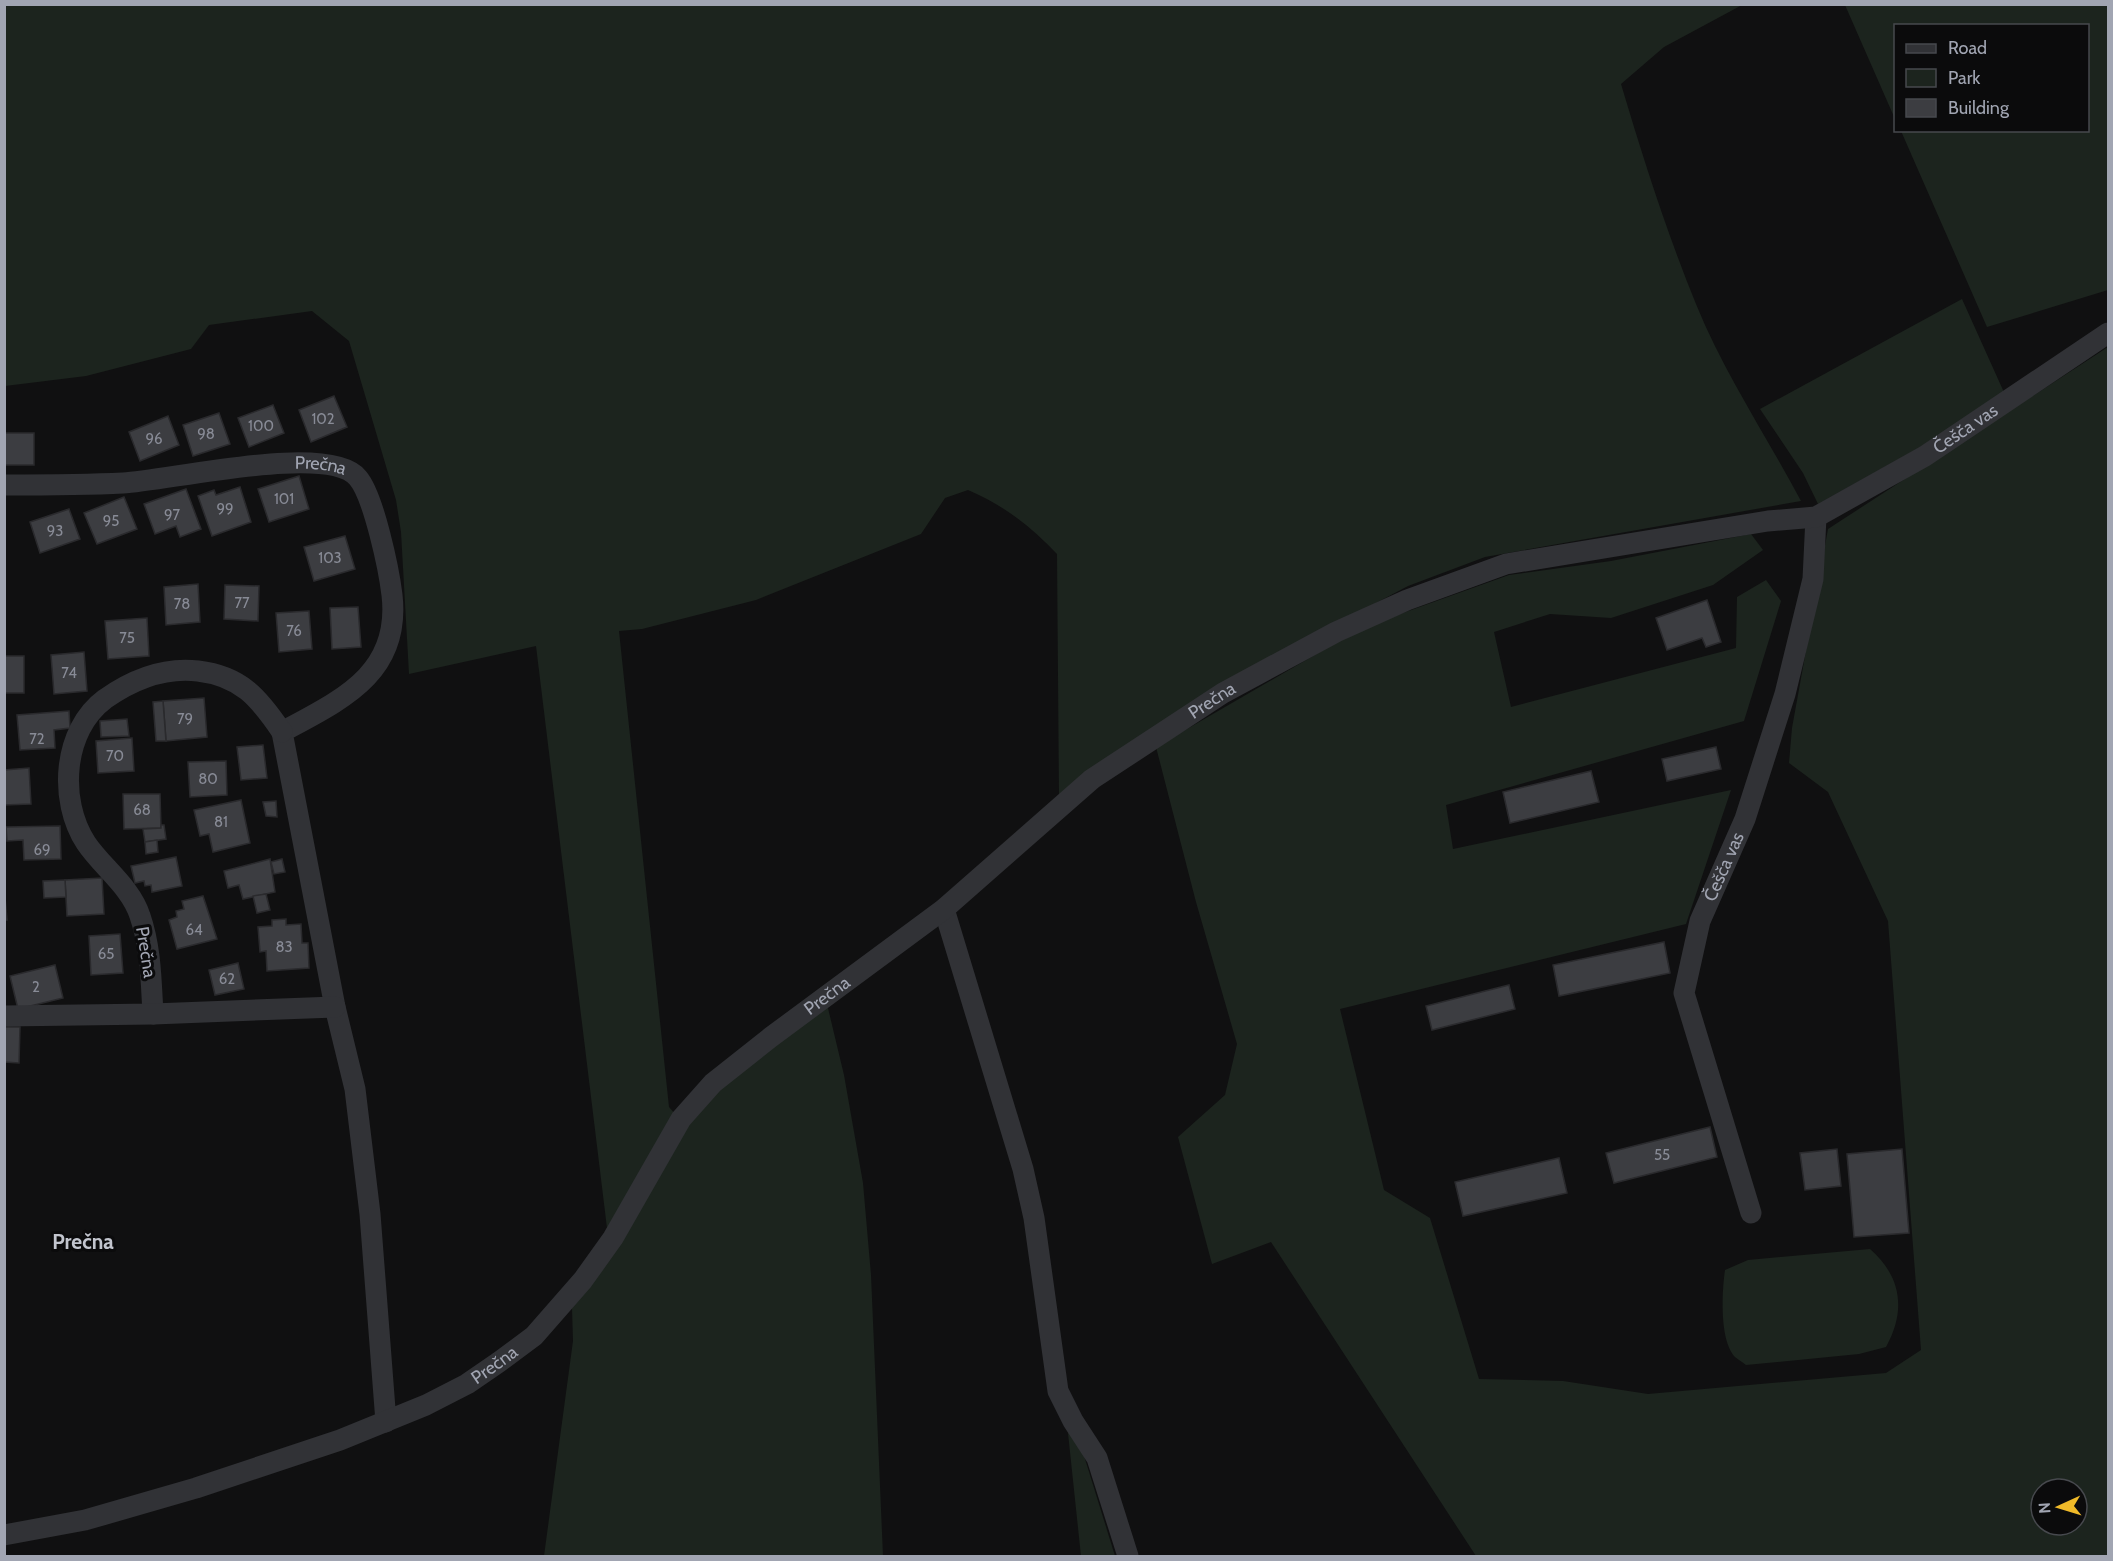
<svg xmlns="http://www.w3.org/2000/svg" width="2113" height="1561" viewBox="0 0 2113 1561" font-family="Cabin,sans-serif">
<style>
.green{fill:#1c241e;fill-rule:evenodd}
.building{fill:#3c3d41;stroke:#2a2a2d;stroke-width:1.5}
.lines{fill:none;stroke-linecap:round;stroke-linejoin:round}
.minor{stroke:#313236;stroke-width:21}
.labels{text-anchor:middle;stroke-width:6;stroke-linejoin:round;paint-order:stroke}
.number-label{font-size:15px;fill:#888b96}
.street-label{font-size:18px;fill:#a1a5b2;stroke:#0b0b0c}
.quarter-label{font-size:21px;font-weight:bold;fill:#c2c5ce;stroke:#0b0b0c}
</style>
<rect width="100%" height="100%" fill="#101011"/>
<!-- green -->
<g class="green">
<path d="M4,5H1742L1664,47L1621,84C1643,158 1667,233 1696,304C1724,373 1766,435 1801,501L1485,557L1408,586L1206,693L1059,797L1057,554C1031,526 1003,505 968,490L945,498L921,534L756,600L642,629L619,631L669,1107L676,1115L607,1228L536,646L409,674L401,532L396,500L349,341L312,311L209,325L191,349L86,376L5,386Z"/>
<polygon points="1845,5 2108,5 2108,290 1987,327 1901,131 2088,130 2088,26 1896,26 1895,119"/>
<polygon points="1962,299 2007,399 1818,504 1803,473 1760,409"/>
<path d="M2108,347V1556H1476L1271,1242L1212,1264L1178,1137L1225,1095L1237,1044L1196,902L1156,747L1332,645L1386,619L1509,575L1611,561L1751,534L1763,550L1713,585L1611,618L1550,614L1494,632L1511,707L1736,648L1737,597L1766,580L1781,601L1744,721L1446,805L1453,849L1731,790L1686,924L1340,1009L1384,1190L1430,1218L1479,1379L1563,1381L1648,1394L1886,1373L1921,1350L1888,921L1828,792L1789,763L1792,728L1828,529ZM2041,1489H2077V1525H2041Z"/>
<polygon points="827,1004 844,1075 863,1183 871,1275 883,1556 544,1556 573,1341 572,1308 690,1122 718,1090"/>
<path d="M1870,1249C1902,1277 1906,1311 1886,1347L1859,1354L1746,1365C1743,1362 1738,1360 1735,1357C1719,1340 1722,1291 1725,1270L1748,1260Z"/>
<polygon points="1068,1433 1077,1433 1115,1556 1081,1556"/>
</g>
<!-- building -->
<g class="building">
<polygon points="334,396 347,427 311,442 299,410"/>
<polygon points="273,405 284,433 249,447 238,418"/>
<polygon points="219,413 230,444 193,456 183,425"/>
<polygon points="168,416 179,445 140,461 129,432"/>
<rect x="4" y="433" width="30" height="32"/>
<polygon points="299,476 309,509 269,522 258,489"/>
<polygon points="240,487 251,522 212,536 198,496 214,490 216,495"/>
<polygon points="186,489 201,529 180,537 176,526 155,534 144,504"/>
<polygon points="124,497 137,529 97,544 84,513"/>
<polygon points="69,509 80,539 40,553 30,522"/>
<polygon points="345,536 355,569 314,581 304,547"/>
<polygon points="198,584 200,622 166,625 164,587"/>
<polygon points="225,585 259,586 258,621 224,619"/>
<polygon points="1707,600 1721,642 1706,647 1702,638 1667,650 1656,618"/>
<polygon points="358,607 361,647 332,649 330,608"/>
<polygon points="309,611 312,649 279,652 276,613"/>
<polygon points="147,618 149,656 108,659 105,621"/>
<polygon points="84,652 87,691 54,694 51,655"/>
<rect x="4" y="656" width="20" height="37"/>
<polygon points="204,698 207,737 166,741 163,701"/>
<polygon points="163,701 166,741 156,741 153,702"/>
<polygon points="69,711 70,728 54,730 55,748 20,750 17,715"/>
<polygon points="127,719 129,736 101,737 100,721"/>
<polygon points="132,738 134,771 98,773 96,741"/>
<polygon points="263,745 267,778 241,780 237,747"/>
<polygon points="1716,747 1721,769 1667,781 1662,759"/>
<polygon points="226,761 227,795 190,797 188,762"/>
<polygon points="29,768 31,804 4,805 4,770"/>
<polygon points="1591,771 1599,802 1510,823 1503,792"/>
<polygon points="123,794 160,794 161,828 124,829"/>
<polygon points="241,800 250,843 213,852 209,834 200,836 194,810"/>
<polygon points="276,801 277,817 266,816 263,802"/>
<polygon points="161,825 164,825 166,839 145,842 143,829 161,828"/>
<polygon points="60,826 61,859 24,860 23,840 7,841 6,827"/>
<polygon points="157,840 158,852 146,854 145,842"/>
<polygon points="176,857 182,886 152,892 151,885 145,886 144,881 135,883 131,866"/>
<polygon points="270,859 275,892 243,899 239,885 228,888 224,871"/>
<polygon points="282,859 285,872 274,874 271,862"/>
<polygon points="102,878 104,914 67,916 65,880"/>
<polygon points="65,880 66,897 44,898 43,881"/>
<polygon points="4,886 7,920 4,920"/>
<polygon points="266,894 270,910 257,913 253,896"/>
<polygon points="203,896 217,939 177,949 169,920 177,917 176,911 184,909 182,901"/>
<polygon points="286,919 286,925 301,924 302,943 308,943 309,968 267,971 266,951 260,952 258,927 272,926 272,920"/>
<polygon points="120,934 123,973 91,975 89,936"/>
<polygon points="1664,942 1670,973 1559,996 1553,965"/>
<polygon points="238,963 244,989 215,995 209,970"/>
<polygon points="55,965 63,998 18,1009 10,976"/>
<polygon points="1509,985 1515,1009 1432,1030 1426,1006"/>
<polygon points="4,1027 20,1027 19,1063 4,1062"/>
<polygon points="1710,1127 1717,1157 1614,1183 1606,1153"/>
<polygon points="1837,1149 1841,1186 1805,1190 1800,1153"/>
<polygon points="1902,1149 1909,1233 1854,1237 1847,1154"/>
<polygon points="1559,1158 1567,1193 1463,1216 1455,1182"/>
</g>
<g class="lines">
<!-- minor -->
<g class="minor">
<path id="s1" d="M4,485C44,485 83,485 123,483C168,481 329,442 358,478C374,497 389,570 392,595C401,674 341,700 282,732L335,1007L355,1089L370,1214L386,1422"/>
<polyline points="944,909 1023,1169 1034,1218 1058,1391 1073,1421 1097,1458 1128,1556"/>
<path d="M153,1014C151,980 151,948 140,916C131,887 102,867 86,843C58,800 63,730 105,699C132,680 164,667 198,671C241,676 259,698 282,732"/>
<polyline points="4,1016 153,1014 335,1007"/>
<path id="s2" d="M1751,1213L1684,993L1700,921L1745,819L1785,694L1813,579L1816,517"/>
<path id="s3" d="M4,1535L85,1520L196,1488L340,1440L426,1405L467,1384L499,1362L534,1336L583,1280L613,1238L681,1119L713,1083L771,1037L944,909L1092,779L1223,693L1336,632L1407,600L1506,564L1768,521L1816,517L1925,456L2108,333"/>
</g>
</g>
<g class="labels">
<!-- number labels -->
<g class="number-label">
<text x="323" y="424">102</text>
<text x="261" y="431">100</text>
<text x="206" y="439">98</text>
<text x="154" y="444">96</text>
<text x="284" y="504">101</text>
<text x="225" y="514">99</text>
<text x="172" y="520">97</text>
<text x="111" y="526">95</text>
<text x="55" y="536">93</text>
<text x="330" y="563">103</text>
<text x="242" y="608">77</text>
<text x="182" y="609">78</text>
<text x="294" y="636">76</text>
<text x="127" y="643">75</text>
<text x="69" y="678">74</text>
<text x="185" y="724">79</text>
<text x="37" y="744">72</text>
<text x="115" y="761">70</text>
<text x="208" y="784">80</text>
<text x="142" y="815">68</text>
<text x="221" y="827">81</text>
<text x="42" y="855">69</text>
<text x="194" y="935">64</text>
<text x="284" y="952">83</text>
<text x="106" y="959">65</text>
<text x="227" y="984">62</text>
<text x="36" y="992">2</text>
<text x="1662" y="1160">55</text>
</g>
<!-- street labels -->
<g class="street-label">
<text dy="6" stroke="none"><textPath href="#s3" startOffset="2324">Češča vas</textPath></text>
<text dy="6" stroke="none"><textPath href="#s1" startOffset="318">Prečna</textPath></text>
<text dy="6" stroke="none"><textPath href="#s3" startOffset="1512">Prečna</textPath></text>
<text dy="6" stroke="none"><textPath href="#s2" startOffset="363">Češča vas</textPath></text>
<text transform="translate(146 952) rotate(81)" y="6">Prečna</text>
<text dy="6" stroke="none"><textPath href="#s3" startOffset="1026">Prečna</textPath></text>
<text dy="6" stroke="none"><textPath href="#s3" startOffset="522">Prečna</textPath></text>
</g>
<!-- quarter labels -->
<g class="quarter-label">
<text x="83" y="1249">Prečna</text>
</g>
</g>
<!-- border -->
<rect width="2113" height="1561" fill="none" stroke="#a1a5b2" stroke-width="12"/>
<!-- legend -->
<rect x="1894" y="24" width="195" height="108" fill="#0b0b0c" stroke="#47494e" stroke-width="1.5"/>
<rect x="1906" y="44" width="30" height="9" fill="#313236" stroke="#47494e" stroke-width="1.5"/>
<text x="1948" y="54" font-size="18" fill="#a1a5b2">Road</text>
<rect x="1906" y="69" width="30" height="18" fill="#1c241e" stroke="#47494e" stroke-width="1.5"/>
<text x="1948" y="84" font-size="18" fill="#a1a5b2">Park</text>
<rect x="1906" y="99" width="30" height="18" fill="#3c3d41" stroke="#47494e" stroke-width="1.5"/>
<text x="1948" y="114" font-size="18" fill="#a1a5b2">Building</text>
<!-- north arrow -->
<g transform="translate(2059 1507) rotate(266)"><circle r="28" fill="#0b0b0c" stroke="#47494e" stroke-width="1.5"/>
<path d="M0-4.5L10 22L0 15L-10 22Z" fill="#f0ba29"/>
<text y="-9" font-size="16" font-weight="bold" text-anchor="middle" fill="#a1a5b2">N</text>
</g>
</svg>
